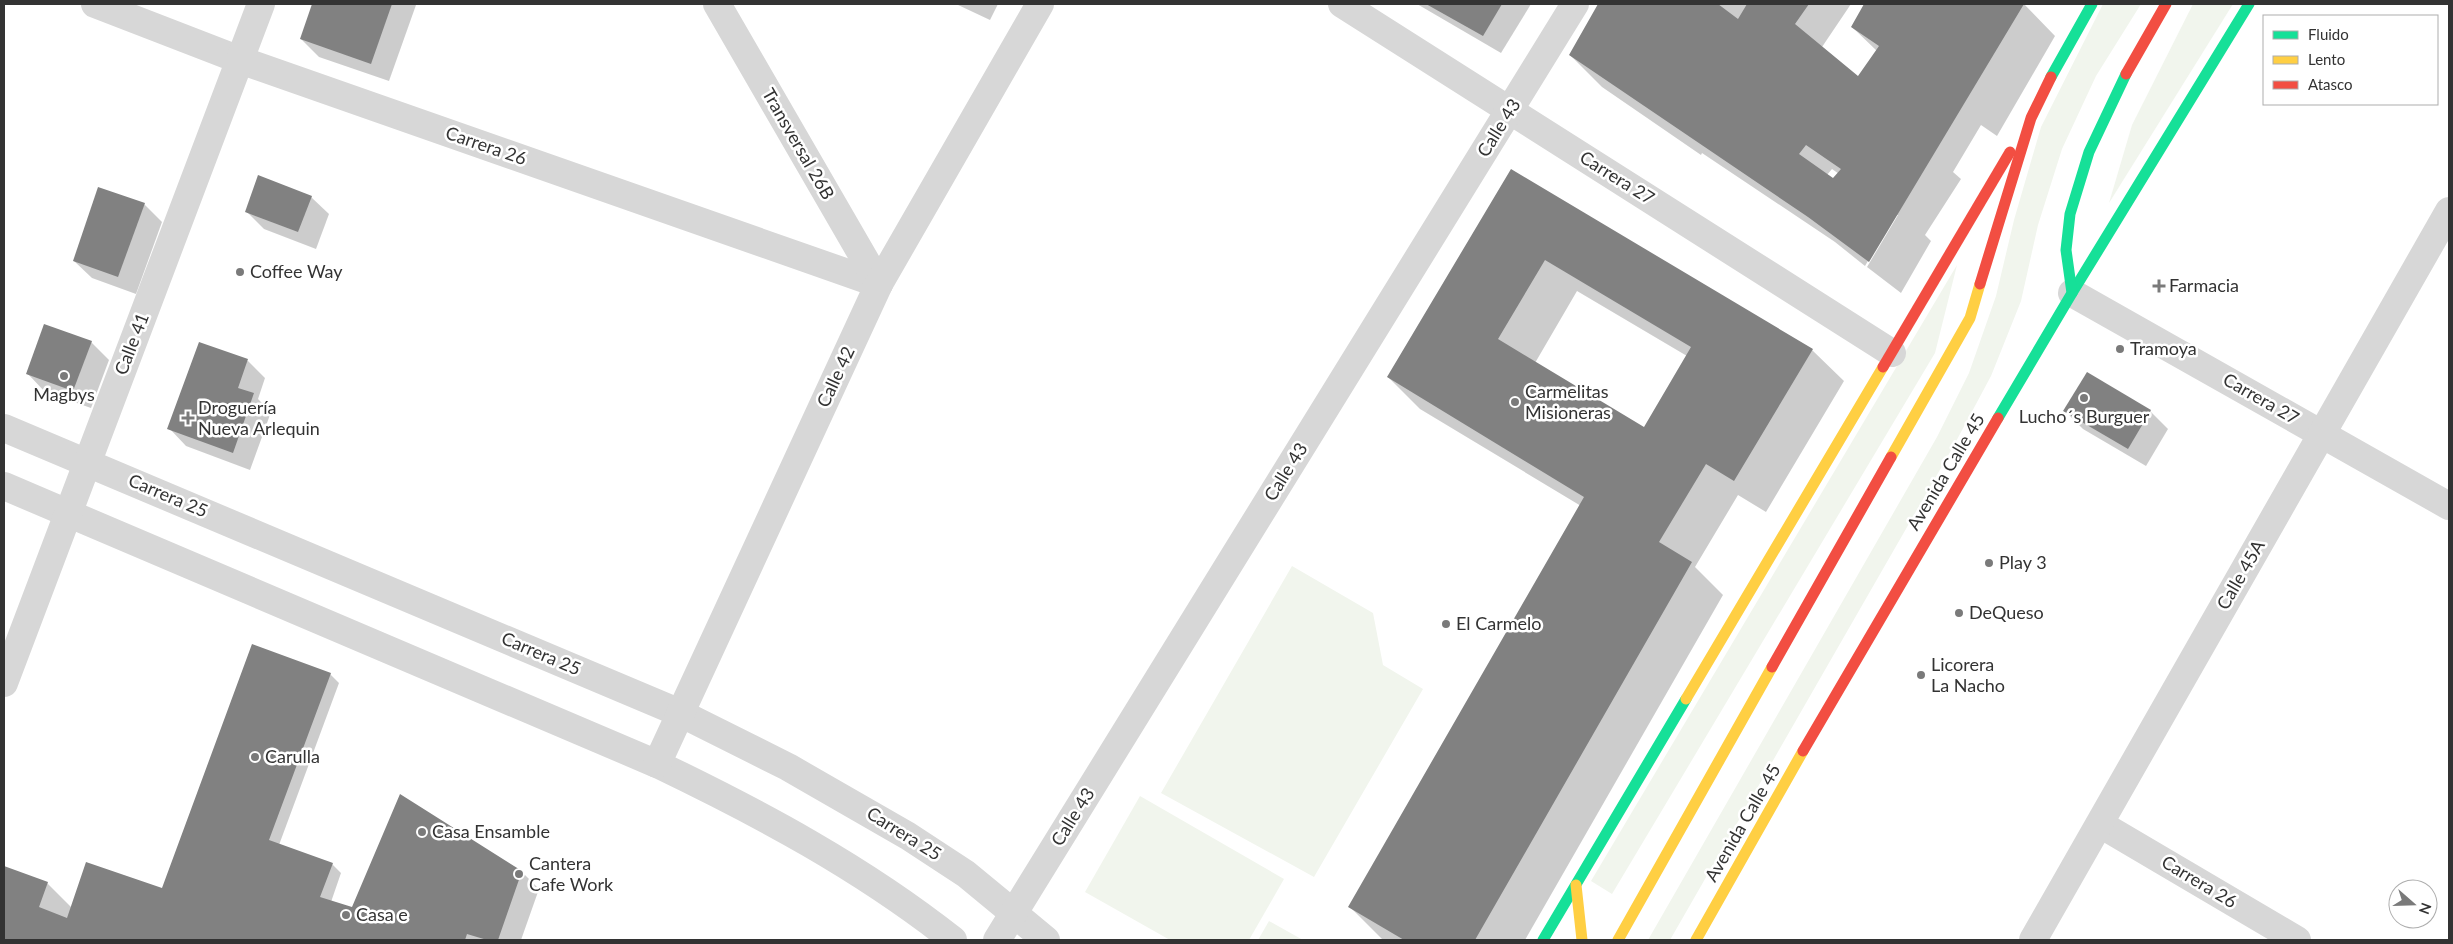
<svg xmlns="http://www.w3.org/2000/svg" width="2453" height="944" viewBox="0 0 2453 944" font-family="Lato,sans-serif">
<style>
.green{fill:#f1f5ed}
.shadow{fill:#0003;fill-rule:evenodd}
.building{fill:#818181;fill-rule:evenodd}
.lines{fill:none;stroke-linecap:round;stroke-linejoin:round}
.street{stroke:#d7d7d7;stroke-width:28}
.fast{stroke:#16e098;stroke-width:11}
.slow{stroke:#ffcf43;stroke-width:11}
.jam{stroke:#f24e42;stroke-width:11}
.poi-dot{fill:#7a7a7a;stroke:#fff;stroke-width:2}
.labels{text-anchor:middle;stroke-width:5;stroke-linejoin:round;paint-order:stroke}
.street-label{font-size:18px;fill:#333;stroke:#fff}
.poi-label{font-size:18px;fill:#333;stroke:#fff;text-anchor:start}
</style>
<rect width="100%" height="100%" fill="#fff"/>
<!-- green -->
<g class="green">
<polygon points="2103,4 2141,4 2096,76 2062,149 2038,225 2021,301 1991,376 1953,447 1670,940 1648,940 1937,437 1969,373 1996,296 2014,220 2041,127"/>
<polygon points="2193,4 2233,4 2109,203 2132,125"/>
<polygon points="1957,265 1935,353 1612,894 1591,881"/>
<polygon points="1292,566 1373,613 1383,665 1423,689 1314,877 1161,793"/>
<polygon points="1140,796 1284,879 1249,940 1170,940 1085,892"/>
<polygon points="1269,921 1303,940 1258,940"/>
</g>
<!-- shadow -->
<g class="shadow">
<polygon points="314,4 416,5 389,81 319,57 301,39"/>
<polygon points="956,4 998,4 990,20"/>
<polygon points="1417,4 1531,4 1501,53"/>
<path d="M1600,4H1851L1822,47L1858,77L1877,51L1852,27L1865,4H2024L2055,36L1997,136L1981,125L1953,172L1961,179L1925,235L1931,241L1901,293L1867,267L1898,215H1895L1865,266L1835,242L1702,153L1701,155L1602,87L1570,55ZM1832,169L1839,174L1832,179L1827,175Z"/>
<path d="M1511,171L1812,350L1844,381L1766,512L1738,495L1695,567L1723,595L1525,940H1383L1350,907L1581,506L1420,409L1388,377ZM1577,291L1687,356L1644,429L1535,363Z"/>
<polygon points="311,197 329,214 316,249 264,229 246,211"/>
<polygon points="144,204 162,222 136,294 92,278 74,261"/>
<polygon points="91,342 109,360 91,408 45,392 28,374"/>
<polygon points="199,344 248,361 265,378 258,399 271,412 250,470 186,446 169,428"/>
<polygon points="2065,411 2150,411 2168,429 2146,466 2083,429"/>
<polygon points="330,674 339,683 279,845 332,864 341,873 331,902 358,910 522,872 539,889 521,940 4,940 4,868 47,883 72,908 163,890"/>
</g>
<!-- building -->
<g class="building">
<polygon points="312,4 392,4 371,64 300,39"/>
<polygon points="1426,4 1502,4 1483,36"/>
<path d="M1598,4H1718L1738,19L1747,4H1809L1795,24L1858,76L1879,46L1851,27L1864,4H2024L1869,262L1808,217L1569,55ZM1806,145L1841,169L1833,178L1799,154Z"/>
<path d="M1511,169L1813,349L1734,481L1706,464L1659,542L1692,562L1475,940H1404L1348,907L1584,497L1387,377ZM1545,260L1691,347L1644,427L1498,339Z"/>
<polygon points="258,175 312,196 298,232 245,212"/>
<polygon points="98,187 145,203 118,277 73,261"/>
<polygon points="44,324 92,341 73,391 26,374"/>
<polygon points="199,342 248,359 238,388 254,393 233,453 167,429"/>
<polygon points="2087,372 2151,410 2128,449 2063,411"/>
<polygon points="252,644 331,673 269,840 333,863 320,897 352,907 400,794 522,871 498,940 487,940 467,934 465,940 4,940 4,866 48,882 39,907 67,918 86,862 162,888"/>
</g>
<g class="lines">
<!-- street -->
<g class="street">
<polyline points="95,4 240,60 879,284"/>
<polyline points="717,4 879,284"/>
<polyline points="1342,4 1892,353"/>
<polyline points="2072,293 2449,506"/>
<polyline points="4,428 680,713 788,767 908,836 966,874 1046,940"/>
<path d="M4,486L657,764C761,814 862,868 953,940"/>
<polyline points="4,683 261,4"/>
<polyline points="657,764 879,284 1040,4"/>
<polyline points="2100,824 2297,940"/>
<polyline points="997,940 1575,4"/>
<polyline points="2033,940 2449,211"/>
</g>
<!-- fast -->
<g class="fast">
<polyline points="2051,77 2092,4"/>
<polyline points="2072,293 2249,4"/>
<polyline points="1998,418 2072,293 2066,250 2070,214 2089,152 2126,74"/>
<polyline points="1543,940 1686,699"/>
</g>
<!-- slow -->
<g class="slow">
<polyline points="1891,457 1970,318 1980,284"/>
<polyline points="1686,699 1883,367"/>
<polyline points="1576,885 1582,940"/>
<polyline points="1618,940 1772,667"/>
<polyline points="1696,940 1803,751"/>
</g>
<!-- jam -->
<g class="jam">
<polyline points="2126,74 2166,4"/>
<polyline points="1980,284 2031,118 2051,77"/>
<polyline points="1883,367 2010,152"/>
<polyline points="1772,667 1891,457"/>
<polyline points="1803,751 1998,418"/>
</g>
</g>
<!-- markers -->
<g class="poi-dot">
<circle cx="240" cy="272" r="5"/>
<path d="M2156.5 278.5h5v5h5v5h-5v5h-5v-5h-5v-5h5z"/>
<circle cx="2120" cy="349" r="5"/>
<circle cx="64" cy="376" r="5"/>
<circle cx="2084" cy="398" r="5"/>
<circle cx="1515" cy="402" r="5"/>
<path d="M185.5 410.5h5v5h5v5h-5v5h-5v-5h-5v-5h5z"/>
<circle cx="1989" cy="563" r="5"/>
<circle cx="1959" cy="613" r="5"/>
<circle cx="1446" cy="624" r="5"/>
<circle cx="1921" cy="675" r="5"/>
<circle cx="255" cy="757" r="5"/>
<circle cx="422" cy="832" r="5"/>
<circle cx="519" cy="874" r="5"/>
<circle cx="346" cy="915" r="5"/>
</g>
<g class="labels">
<!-- street labels -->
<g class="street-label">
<text transform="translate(1499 128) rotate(-58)" y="6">Calle 43</text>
<text transform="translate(798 144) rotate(60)" y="6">Transversal 26B</text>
<text transform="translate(486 146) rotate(19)" y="6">Carrera 26</text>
<text transform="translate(1617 178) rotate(32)" y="6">Carrera 27</text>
<text transform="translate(132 344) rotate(-69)" y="6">Calle 41</text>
<text transform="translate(836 377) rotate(-65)" y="6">Calle 42</text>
<text transform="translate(2261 399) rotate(30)" y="6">Carrera 27</text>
<text transform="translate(1286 472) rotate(-58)" y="6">Calle 43</text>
<text transform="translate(1946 472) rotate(-59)" y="6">Avenida Calle 45</text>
<text transform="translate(168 496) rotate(23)" y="6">Carrera 25</text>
<text transform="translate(2241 575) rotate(-60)" y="6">Calle 45A</text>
<text transform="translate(541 654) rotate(23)" y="6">Carrera 25</text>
<text transform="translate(1073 817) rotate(-58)" y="6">Calle 43</text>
<text transform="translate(1743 823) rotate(-60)" y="6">Avenida Calle 45</text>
<text transform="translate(904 834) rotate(32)" y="6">Carrera 25</text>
<text transform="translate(2199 882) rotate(31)" y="6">Carrera 26</text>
</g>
<!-- poi labels -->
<g class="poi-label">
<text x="250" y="278">Coffee Way</text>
<text x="2169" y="292">Farmacia</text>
<text x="2130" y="355">Tramoya</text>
<text x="1525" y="398">Carmelitas<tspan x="1525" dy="21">Misioneras</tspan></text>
<text x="64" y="401" text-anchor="middle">Magbys</text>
<text x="198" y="414">Droguería<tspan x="198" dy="21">Nueva Arlequin</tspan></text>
<text x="2084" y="423" text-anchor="middle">Lucho´s Burguer</text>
<text x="1999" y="569">Play 3</text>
<text x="1969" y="619">DeQueso</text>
<text x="1456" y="630">El Carmelo</text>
<text x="1931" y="671">Licorera<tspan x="1931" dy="21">La Nacho</tspan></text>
<text x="265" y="763">Carulla</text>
<text x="432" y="838">Casa Ensamble</text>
<text x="529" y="870">Cantera<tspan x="529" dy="21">Cafe Work</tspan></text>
<text x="356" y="921">Casa e</text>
</g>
</g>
<!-- border -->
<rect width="2453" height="944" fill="none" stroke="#333333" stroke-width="10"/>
<!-- legend -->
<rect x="2263" y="15" width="175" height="90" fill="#ffffff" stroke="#adadad"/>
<rect x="2273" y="31" width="25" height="8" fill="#16e098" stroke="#adadad"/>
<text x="2308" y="40" font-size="15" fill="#333333">Fluido</text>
<rect x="2273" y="56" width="25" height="8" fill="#ffcf43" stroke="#adadad"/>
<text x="2308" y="65" font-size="15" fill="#333333">Lento</text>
<rect x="2273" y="81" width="25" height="8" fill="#f24e42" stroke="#adadad"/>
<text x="2308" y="90" font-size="15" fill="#333333">Atasco</text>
<!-- north arrow -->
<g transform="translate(2413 904) rotate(110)"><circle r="24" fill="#ffffff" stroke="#adadad"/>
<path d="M0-4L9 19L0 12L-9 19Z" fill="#7a7a7a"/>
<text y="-8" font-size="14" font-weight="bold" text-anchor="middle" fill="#333333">N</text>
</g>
</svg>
